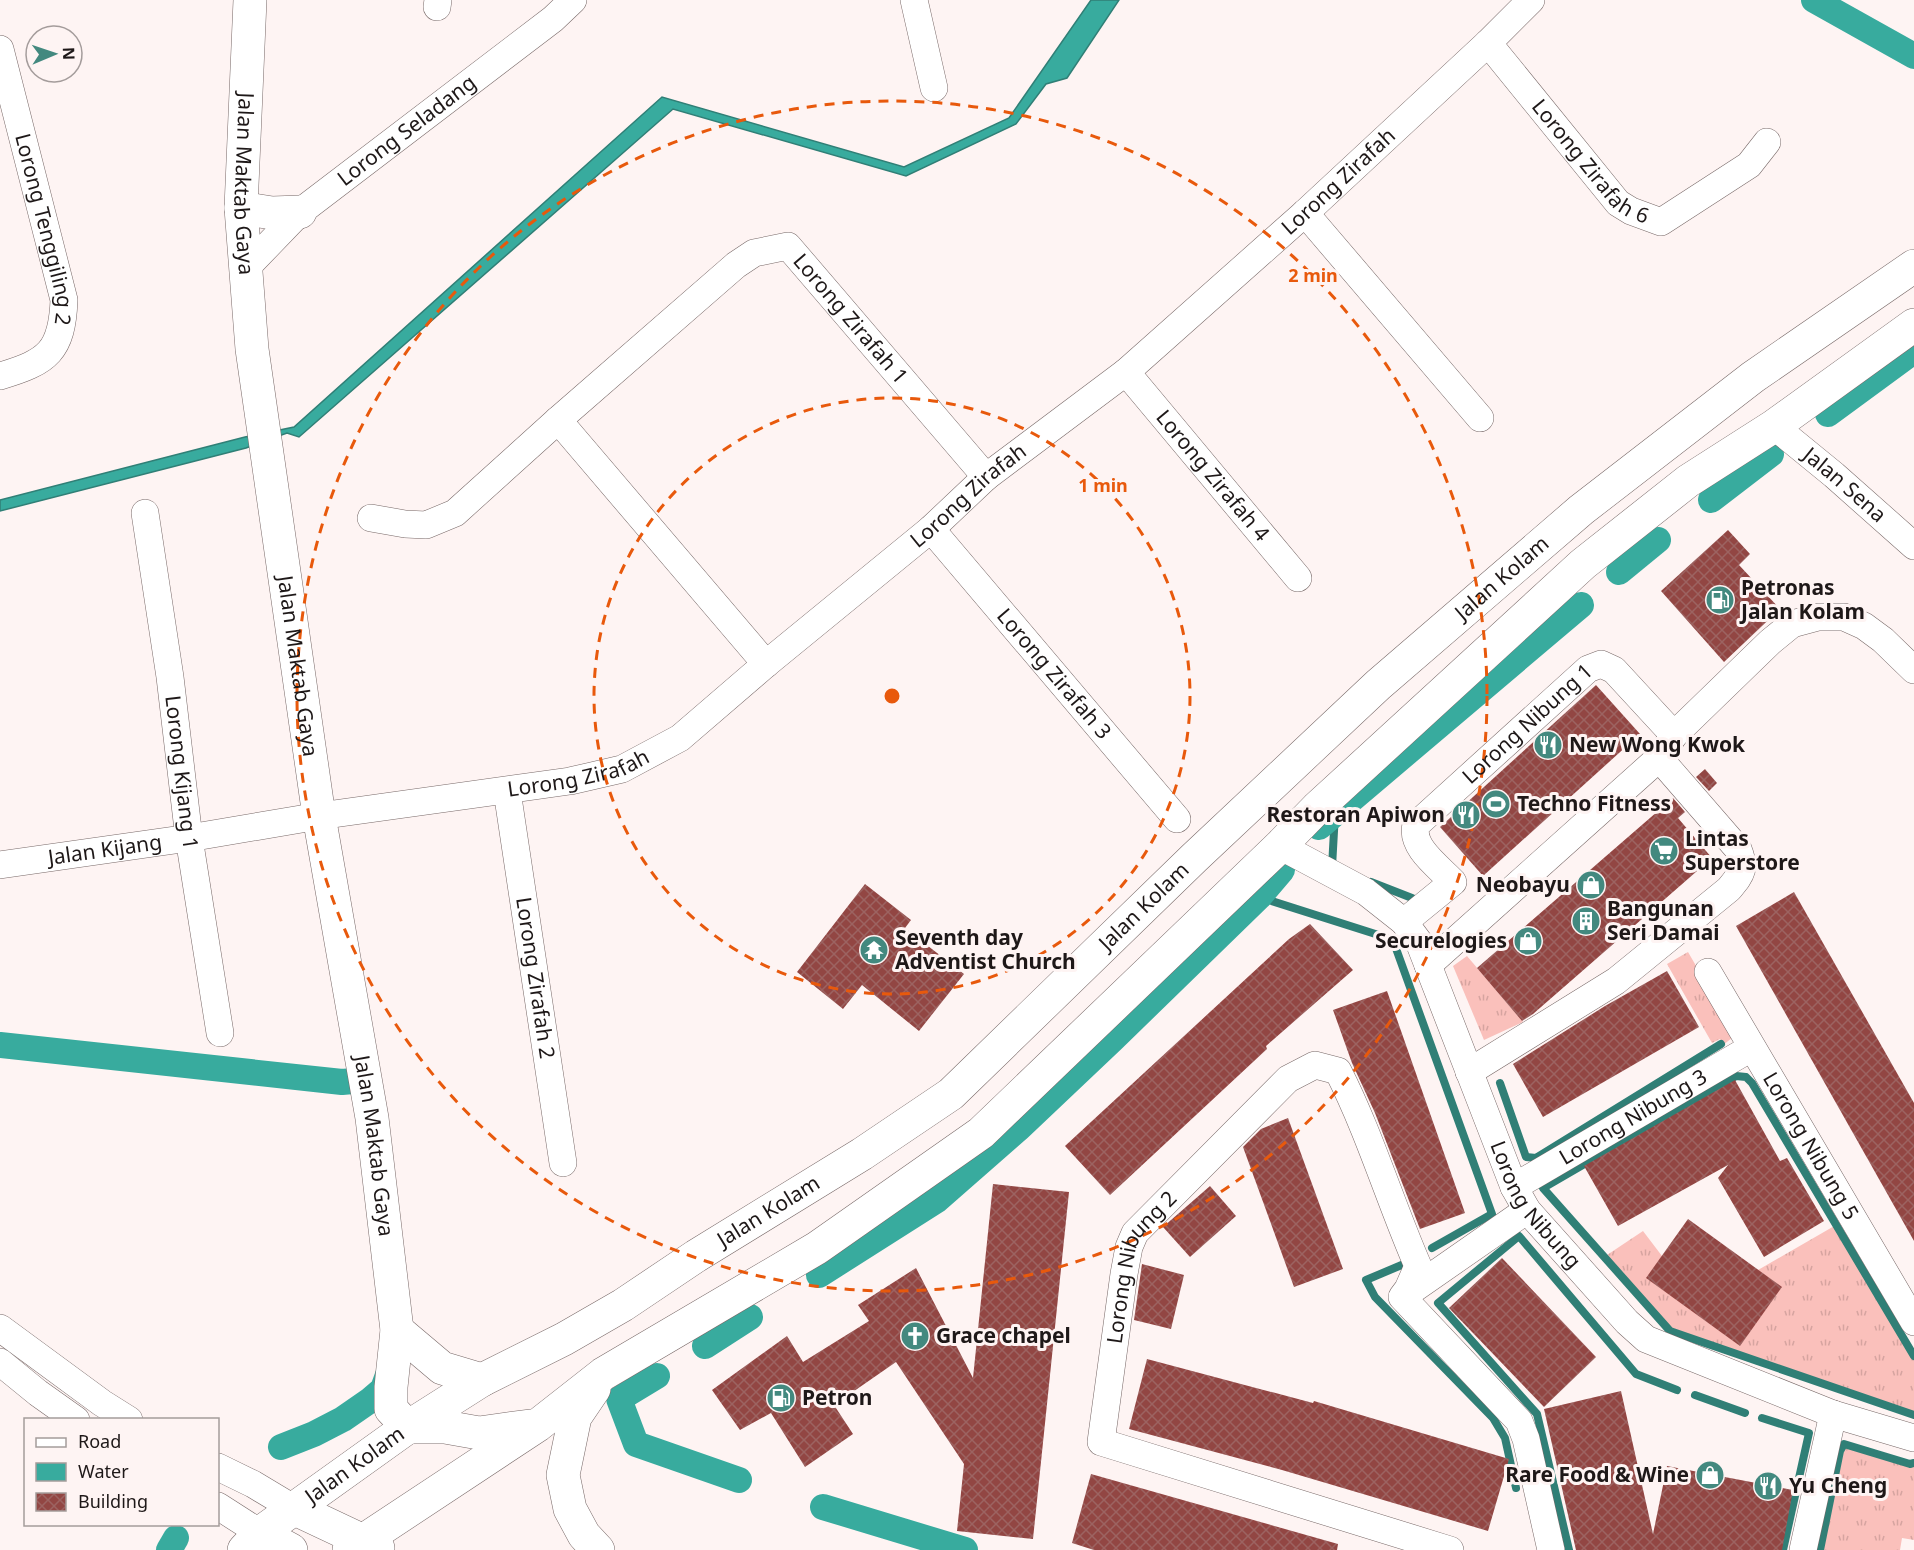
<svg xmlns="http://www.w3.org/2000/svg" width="1914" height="1550" viewBox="0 0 1914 1550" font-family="'Noto Sans',sans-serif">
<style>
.grass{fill:url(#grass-tufts)}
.water{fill:#38ab9e;stroke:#307f76;stroke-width:1.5}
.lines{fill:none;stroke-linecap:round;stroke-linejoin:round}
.stream{stroke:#307f76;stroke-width:8}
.canal{stroke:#38ab9e;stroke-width:26}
.building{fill:url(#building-cross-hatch)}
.minor-casing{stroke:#786968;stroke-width:28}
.tertiary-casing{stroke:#786968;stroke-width:34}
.secondary-casing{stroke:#786968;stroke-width:34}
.minor{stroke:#fff;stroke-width:27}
.tertiary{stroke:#fff;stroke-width:33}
.secondary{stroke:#fff;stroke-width:33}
.ring{fill:none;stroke:#e8590c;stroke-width:3;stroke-dasharray:10 8}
.labels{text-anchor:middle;stroke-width:6;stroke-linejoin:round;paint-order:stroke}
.street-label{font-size:21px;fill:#1e1818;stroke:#fef4f3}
.poi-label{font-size:21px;font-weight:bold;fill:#1e1818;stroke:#fef4f3;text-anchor:start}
.centre{fill:#e8590c;stroke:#fef4f3;stroke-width:3}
.ring-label{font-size:18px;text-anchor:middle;font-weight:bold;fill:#e8590c;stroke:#fef4f3;stroke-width:6;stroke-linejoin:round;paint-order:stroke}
</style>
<defs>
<pattern id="grass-tufts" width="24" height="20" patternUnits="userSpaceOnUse" patternTransform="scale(1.5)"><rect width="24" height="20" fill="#fac0bb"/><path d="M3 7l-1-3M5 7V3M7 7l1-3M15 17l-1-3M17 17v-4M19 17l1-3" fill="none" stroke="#d6a4a0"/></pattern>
<pattern id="building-cross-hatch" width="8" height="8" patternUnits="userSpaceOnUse" patternTransform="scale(1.5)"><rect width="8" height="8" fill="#924643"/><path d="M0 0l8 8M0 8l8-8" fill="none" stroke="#9c6361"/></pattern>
</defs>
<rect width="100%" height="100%" fill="#fef4f3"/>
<!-- grass -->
<g class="grass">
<polygon points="1688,952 1734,1031 1732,1038 1723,1045 1720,1039 1712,1043 1667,964"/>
<polygon points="1467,956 1523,1022 1484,1040 1453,966"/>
<polygon points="1836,1225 1914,1356 1914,1415 1670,1331 1604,1257 1643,1231 1662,1256 1781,1287 1758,1270"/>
<polygon points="1844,1444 1910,1463 1914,1463 1914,1540 1902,1538 1900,1550 1820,1550 1840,1451"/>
</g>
<!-- water -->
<polygon class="water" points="1091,0 1119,0 1067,78 1046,84 1016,124 906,176 673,109 299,437 287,433 246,448 0,511 0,500 245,437 294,427 662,97 904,167 1009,118"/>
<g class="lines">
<!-- stream -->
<g class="stream">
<polyline points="1332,867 1335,813"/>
<polyline points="1371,882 1412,898"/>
<polyline points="1259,897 1388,938 1394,943 1492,1214 1432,1248"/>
<polyline points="1500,1083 1526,1157 1536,1158 1721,1044"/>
<polyline points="1404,1264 1366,1280 1375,1297 1493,1418 1505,1438 1516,1488"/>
<polyline points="1914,1356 1752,1083 1746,1077 1736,1076 1543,1188 1670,1331 1914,1415"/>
<polyline points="1695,1395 1745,1413"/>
<polyline points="1762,1418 1809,1433 1783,1550"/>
<polyline points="1569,1550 1537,1414 1438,1303 1519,1236 1636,1374 1677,1390"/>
<polyline points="1820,1550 1840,1451 1844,1444 1910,1464 1914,1463"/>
</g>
<!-- canal -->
<g class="canal">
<polyline points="1814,0 1914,56"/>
<polyline points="1828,414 1914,351"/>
<polyline points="1711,500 1771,454"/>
<polyline points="1619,572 1658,540"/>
<polyline points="1319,827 1581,605"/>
<polyline points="0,1045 342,1082 353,1081"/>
<polyline points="819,1275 937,1200 1018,1129 1113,1039 1259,897 1282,870"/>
<polyline points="705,1346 750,1317"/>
<polyline points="657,1376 619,1399 636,1444 739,1480"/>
<polyline points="281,1447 314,1434 343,1419 369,1401 383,1389 391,1367"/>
<polyline points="823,1507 965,1550"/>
<polyline points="169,1550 176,1538"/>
</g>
</g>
<!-- building -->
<g class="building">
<polygon points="1728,530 1750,554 1739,565 1780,609 1724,662 1661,591"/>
<polygon points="1596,685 1640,734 1483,876 1440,827"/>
<polygon points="1705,769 1717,783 1709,791 1696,777"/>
<polygon points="1673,798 1685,812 1678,818 1712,858 1533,1014 1522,1021 1477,968"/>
<polygon points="865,884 911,920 905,928 964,974 919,1031 862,985 843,1009 797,972"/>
<polygon points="1794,892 1914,1103 1914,1241 1736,926"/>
<polygon points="1310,924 1353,970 1266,1046 1267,1049 1110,1195 1065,1146 1289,939"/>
<polygon points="1667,971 1699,1027 1543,1117 1513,1064 1605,1006"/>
<polygon points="1387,991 1465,1213 1420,1229 1375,1113 1352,1063 1333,1010"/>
<polygon points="1735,1080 1780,1161 1787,1158 1824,1221 1764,1257 1718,1178 1728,1165 1618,1226 1584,1166"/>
<polygon points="1288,1118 1343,1269 1294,1287 1243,1147 1261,1129"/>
<polygon points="993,1184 1069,1192 1033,1539 957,1531 964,1464 896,1362 834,1405 853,1434 805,1467 771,1413 740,1430 712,1390 787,1336 803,1362 869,1321 858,1305 916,1268 973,1378"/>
<polygon points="1210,1186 1236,1216 1190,1257 1163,1227"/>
<polygon points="1688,1219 1782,1287 1740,1346 1646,1278"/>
<polygon points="1502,1258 1596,1357 1544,1407 1449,1308"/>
<polygon points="1142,1264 1184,1275 1171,1329 1134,1320"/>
<polygon points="1147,1359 1313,1403 1314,1401 1509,1459 1488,1531 1282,1470 1129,1429"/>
<polygon points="1621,1391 1653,1534 1667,1466 1793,1490 1782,1550 1576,1550 1544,1409"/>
<polygon points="1091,1474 1338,1544 1337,1550 1094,1550 1072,1543"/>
</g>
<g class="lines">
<!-- minor casing -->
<g class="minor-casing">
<g id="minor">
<polyline points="914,0 934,88"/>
<polyline points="437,7 438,0"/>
<path id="s1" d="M1488,43L1618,203L1631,211L1661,222L1749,165L1767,142"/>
<path id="s2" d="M0,49L64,300C62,351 48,362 0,376"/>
<polyline points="1305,213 1480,418"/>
<path id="s3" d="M246,268L300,212L553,19L573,0"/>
<path id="s4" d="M1126,372L1298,578"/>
<polyline points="558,420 766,664"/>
<path id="s5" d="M1774,426L1834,475L1914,546"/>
<path id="s6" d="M145,513L170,677L189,838L220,1033"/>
<path id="s7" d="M371,518L405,524L426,525L455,513L558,420L736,265L754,253L788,246L986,477"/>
<path id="s8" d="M931,529L1177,819"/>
<path id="s9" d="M507,791L563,1163"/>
<path id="s10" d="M1280,846L1366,892L1404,922L1419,942L1514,1187L1527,1210L1627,1322L1646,1339L1833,1414L1914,1438"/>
<path id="s11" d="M0,865L189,838L319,816L570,781L622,769L680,738L766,664L931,529L986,477L1126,372L1305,213L1488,43L1531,0"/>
<path id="s12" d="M1404,922L1453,882C1439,867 1410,847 1416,825L1588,669L1601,664L1614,670L1674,735"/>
<polyline points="1428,965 1659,758 1674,735 1770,642 1792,624 1818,617 1844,617 1864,626 1883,640 1914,670"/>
<path id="s13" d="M1708,972L1914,1322"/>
<path d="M1469,1072L1616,981L1729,889C1742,873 1746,869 1738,849L1659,758"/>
<path id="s14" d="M1514,1187L1751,1048"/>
<polyline points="1405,1295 1527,1210"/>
<polyline points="0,1328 102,1403 129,1420"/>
<polyline points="0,1362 38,1393 76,1420"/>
<polyline points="218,1467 253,1484 293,1508"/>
<polyline points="218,1506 260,1533"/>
<path id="s15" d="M1450,1550L1101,1442L1124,1274L1129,1247L1135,1233L1288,1079L1315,1065L1338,1071C1370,1134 1390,1202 1418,1266L1408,1289L1402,1297L1519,1421L1526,1439L1551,1550"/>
<polyline points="1803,1550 1833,1414"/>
</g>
</g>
<!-- tertiary casing -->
<g class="tertiary-casing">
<g id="tertiary">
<path id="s16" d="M250,0L241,208L252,349L319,816L372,1118L397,1330L391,1387V1409L408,1427"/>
<polyline points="241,208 272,213 300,212"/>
<polyline points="397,1330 442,1368 482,1380"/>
</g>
</g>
<!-- secondary casing -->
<g class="secondary-casing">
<g id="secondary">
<polyline points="594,1389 575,1417 563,1475 570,1509 584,1535 598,1550"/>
<polyline points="408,1427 445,1427 479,1433 530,1426"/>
<polyline points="293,1508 378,1548"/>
<polyline points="260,1533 291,1550"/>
<path id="s17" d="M244,1550L260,1533L408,1427L482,1380L564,1339L623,1305L696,1256L862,1154L951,1094L1194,858L1378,685L1581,510L1753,377L1914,266"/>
<polyline points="349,1550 538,1425 603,1374 817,1248 981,1133 1280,846 1317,808 1583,564 1688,481 1774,426 1914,325"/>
</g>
</g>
<!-- minor -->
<use href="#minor" class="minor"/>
<!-- tertiary -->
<use href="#tertiary" class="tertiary"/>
<!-- secondary -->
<use href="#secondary" class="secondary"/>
</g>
<!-- distance rings -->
<g class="ring">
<circle cx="892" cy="696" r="298"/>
<circle cx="892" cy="696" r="595"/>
</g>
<!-- icons -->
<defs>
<g id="fuel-disc" transform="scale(1.5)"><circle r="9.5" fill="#43897f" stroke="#fef4f3"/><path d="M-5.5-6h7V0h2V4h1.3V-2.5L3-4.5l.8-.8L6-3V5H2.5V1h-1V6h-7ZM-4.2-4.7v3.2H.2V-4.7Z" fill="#fff"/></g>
<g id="restaurant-disc" transform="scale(1.5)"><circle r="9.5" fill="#43897f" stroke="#fef4f3"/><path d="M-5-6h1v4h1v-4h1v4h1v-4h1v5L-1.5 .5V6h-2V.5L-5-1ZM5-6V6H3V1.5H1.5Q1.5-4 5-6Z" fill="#fff"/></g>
<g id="stadium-disc" transform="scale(1.5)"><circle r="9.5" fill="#43897f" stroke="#fef4f3"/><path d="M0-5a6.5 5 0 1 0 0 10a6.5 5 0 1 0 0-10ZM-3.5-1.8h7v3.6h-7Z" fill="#fff"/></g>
<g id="supermarket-disc" transform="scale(1.5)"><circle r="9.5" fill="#43897f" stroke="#fef4f3"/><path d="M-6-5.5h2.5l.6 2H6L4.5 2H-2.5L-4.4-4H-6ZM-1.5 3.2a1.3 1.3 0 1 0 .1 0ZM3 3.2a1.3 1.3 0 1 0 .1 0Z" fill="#fff"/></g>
<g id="shop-disc" transform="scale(1.5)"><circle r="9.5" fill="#43897f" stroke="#fef4f3"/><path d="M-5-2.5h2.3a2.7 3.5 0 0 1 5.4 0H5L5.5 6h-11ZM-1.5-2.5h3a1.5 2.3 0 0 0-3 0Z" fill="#fff"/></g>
<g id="building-disc" transform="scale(1.5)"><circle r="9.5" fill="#43897f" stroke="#fef4f3"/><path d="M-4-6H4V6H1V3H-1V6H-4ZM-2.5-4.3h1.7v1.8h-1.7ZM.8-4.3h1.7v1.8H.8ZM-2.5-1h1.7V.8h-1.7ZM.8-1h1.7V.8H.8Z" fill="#fff"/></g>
<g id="temple-disc" transform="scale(1.5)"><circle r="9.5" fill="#43897f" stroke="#fef4f3"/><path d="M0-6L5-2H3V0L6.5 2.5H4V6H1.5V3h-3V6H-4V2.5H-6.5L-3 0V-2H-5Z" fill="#fff"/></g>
<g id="church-disc" transform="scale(1.5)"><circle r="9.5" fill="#43897f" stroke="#fef4f3"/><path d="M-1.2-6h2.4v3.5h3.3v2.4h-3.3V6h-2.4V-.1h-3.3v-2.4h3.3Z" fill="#fff"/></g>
</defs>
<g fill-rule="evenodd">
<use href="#fuel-disc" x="1720" y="600"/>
<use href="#restaurant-disc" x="1548" y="745"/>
<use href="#stadium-disc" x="1496" y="804"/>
<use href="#restaurant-disc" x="1466" y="815"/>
<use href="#supermarket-disc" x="1664" y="851"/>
<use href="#shop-disc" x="1591" y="885"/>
<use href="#building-disc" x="1586" y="921"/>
<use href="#shop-disc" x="1528" y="941"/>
<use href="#temple-disc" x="874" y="950"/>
<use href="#church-disc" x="915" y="1336"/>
<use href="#fuel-disc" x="781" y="1398"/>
<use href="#shop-disc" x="1710" y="1475"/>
<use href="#restaurant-disc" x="1768" y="1486"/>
</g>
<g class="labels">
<!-- street labels -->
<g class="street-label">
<text dy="7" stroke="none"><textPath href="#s3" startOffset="212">Lorong Seladang</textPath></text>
<text dy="7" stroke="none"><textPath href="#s1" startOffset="158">Lorong Zirafah 6</textPath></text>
<text dy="7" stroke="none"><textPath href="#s11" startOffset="1558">Lorong Zirafah</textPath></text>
<text dy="7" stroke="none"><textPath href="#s16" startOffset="184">Jalan Maktab Gaya</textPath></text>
<text dy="7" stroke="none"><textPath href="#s2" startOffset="186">Lorong Tenggiling 2</textPath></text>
<text dy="7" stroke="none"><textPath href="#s7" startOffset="614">Lorong Zirafah 1</textPath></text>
<text dy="7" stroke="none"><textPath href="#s4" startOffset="135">Lorong Zirafah 4</textPath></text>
<text dy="7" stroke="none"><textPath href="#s5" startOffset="92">Jalan Sena</textPath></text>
<text dy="7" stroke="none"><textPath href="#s11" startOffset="1072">Lorong Zirafah</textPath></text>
<text dy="7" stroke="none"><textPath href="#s17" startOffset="1598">Jalan Kolam</textPath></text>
<text dy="7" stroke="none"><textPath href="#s16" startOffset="670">Jalan Maktab Gaya</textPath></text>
<text dy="7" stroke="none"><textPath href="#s8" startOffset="190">Lorong Zirafah 3</textPath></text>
<text dy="7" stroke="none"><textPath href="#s12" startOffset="285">Lorong Nibung 1</textPath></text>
<text dy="7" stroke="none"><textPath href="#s11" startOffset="586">Lorong Zirafah</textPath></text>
<text dy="7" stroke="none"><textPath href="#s6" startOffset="262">Lorong Kijang 1</textPath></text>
<text dy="7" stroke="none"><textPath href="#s11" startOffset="106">Jalan Kijang</textPath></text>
<text dy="7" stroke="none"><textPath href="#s17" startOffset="1112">Jalan Kolam</textPath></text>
<text dy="7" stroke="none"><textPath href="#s9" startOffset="189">Lorong Zirafah 2</textPath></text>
<text dy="7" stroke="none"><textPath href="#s14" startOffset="138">Lorong Nibung 3</textPath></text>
<text dy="7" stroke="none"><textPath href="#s16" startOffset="1156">Jalan Maktab Gaya</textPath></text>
<text dy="7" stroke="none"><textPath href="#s13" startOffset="202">Lorong Nibung 5</textPath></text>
<text dy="7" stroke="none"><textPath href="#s10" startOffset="460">Lorong Nibung</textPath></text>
<text dy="7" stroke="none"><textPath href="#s17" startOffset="626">Jalan Kolam</textPath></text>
<text dy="7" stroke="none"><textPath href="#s15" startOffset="548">Lorong Nibung 2</textPath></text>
<text dy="7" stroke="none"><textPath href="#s17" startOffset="140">Jalan Kolam</textPath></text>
</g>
<!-- poi labels -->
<g class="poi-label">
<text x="1741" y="595">Petronas<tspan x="1741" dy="24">Jalan Kolam</tspan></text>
<text x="1569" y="752">New Wong Kwok</text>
<text x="1517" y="811">Techno Fitness</text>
<text x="1445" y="822" text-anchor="end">Restoran Apiwon</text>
<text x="1685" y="846">Lintas<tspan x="1685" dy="24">Superstore</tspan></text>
<text x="1570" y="892" text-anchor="end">Neobayu</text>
<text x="1607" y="916">Bangunan<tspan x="1607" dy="24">Seri Damai</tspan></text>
<text x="895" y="945">Seventh day<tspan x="895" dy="24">Adventist Church</tspan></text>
<text x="1507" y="948" text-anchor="end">Securelogies</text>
<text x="936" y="1343">Grace chapel</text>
<text x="802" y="1405">Petron</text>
<text x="1689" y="1482" text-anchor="end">Rare Food &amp; Wine</text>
<text x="1789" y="1493">Yu Cheng</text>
</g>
</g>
<circle cx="892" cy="696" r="9" class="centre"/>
<g class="ring-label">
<text x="1313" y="282">2 min</text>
<text x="1103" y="492">1 min</text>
</g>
<!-- legend -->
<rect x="24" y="1418" width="195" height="108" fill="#fef4f3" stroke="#a49c9b" stroke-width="1.5"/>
<rect x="36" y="1438" width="30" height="9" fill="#ffffff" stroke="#a49c9b" stroke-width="1.5"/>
<text x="78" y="1448" font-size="18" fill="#1e1818">Road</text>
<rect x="36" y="1463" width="30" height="18" fill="#38ab9e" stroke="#a49c9b" stroke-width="1.5"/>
<text x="78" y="1478" font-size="18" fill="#1e1818">Water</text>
<rect x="36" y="1493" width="30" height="18" fill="url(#building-cross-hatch)" stroke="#a49c9b" stroke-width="1.5"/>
<text x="78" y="1508" font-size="18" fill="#1e1818">Building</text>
<!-- north arrow -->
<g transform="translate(54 54) rotate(88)"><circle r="28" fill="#fef4f3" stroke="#a49c9b" stroke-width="1.5"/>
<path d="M0-4.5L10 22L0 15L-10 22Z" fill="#43897f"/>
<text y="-9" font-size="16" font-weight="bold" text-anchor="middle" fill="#1e1818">N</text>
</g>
</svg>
